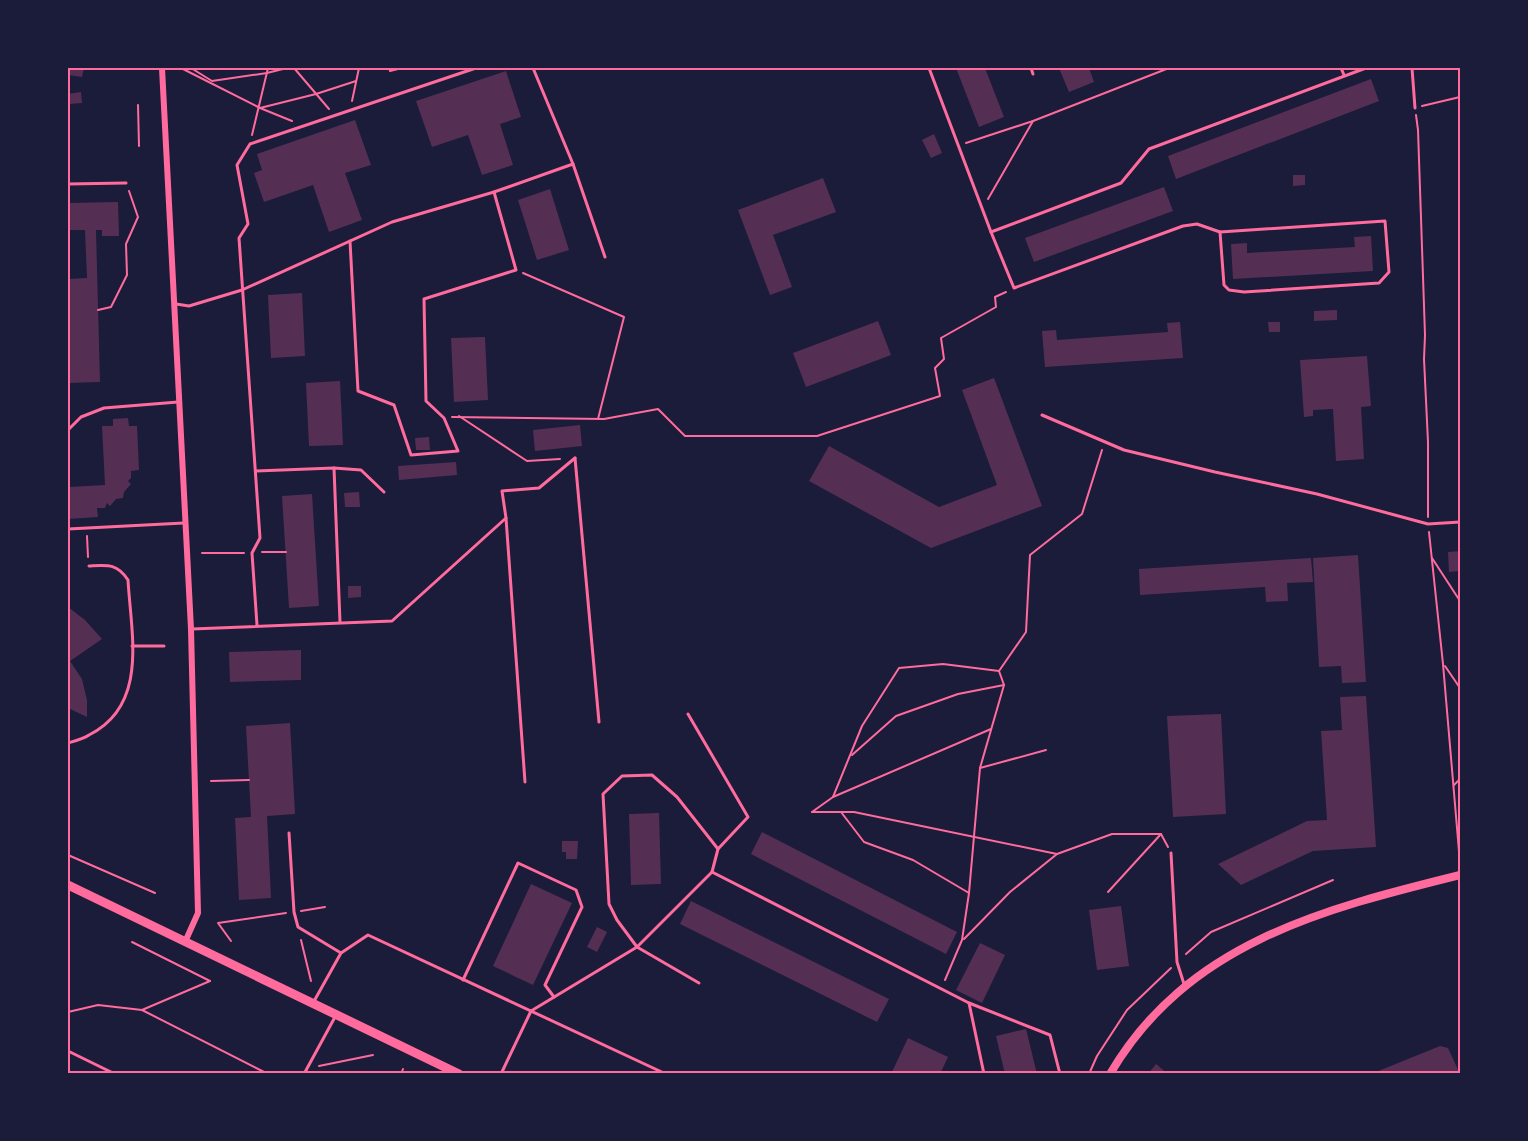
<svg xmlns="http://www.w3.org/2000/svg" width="1528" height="1141" viewBox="0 0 1528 1141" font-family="Roboto,sans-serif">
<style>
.building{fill:#542f53}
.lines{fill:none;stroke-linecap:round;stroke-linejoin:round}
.path{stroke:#ff6b9d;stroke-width:2}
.service{stroke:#ff6b9d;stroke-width:3}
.minor{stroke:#ff6b9d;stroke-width:6}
.tertiary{stroke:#ff6b9d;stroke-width:8}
.secondary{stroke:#ff6b9d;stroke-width:9}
.neatline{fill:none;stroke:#ff6b9d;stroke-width:2}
</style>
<rect width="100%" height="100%" fill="#1b1b3a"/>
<!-- building -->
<g class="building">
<polygon points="68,68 84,68 82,77 68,75"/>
<polygon points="956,68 985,68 1004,117 979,127"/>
<polygon points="1059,68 1089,68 1094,82 1069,92"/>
<polygon points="506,71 521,117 500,124 513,165 482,175 468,135 432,147 416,101"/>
<polygon points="1371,79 1379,101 1176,179 1168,156"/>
<polygon points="81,92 82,103 69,104 68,94"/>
<polygon points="355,120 371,165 345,173 362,220 329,232 313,185 264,202 254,173 262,170 257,154"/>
<polygon points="934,134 942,153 931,158 922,140"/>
<polygon points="1293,175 1305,175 1305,185 1293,186"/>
<polygon points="823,178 836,212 773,235 792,287 770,295 738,210"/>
<polygon points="1164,187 1173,211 1034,262 1025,238"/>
<polygon points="550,189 569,250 537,260 518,200"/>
<polygon points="118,202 119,236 102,236 102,230 96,230 100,382 68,383 68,279 87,278 85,230 68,230 68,203"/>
<polygon points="1371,236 1373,271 1233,279 1231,244 1247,243 1247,253 1355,247 1354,237"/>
<polygon points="302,293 305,356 271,358 268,295"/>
<polygon points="1337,310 1337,320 1314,321 1314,311"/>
<polygon points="878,321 891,355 806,387 793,353"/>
<polygon points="1180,322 1183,358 1045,367 1042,331 1056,330 1057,340 1168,332 1167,323"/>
<polygon points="1268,322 1280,322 1280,332 1269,332"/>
<polygon points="485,337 488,400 454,402 451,338"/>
<polygon points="1367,356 1371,406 1361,407 1364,459 1336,461 1333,409 1313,410 1313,416 1304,417 1300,360"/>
<polygon points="994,378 1042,506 931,548 809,481 829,446 939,507 997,485 962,390"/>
<polygon points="340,381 343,445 309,446 306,383"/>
<polygon points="128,418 129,426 137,426 139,470 131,471 131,478 128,481 131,484 124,492 123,498 116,499 110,506 107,503 105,508 97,508 98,517 68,519 68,487 105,485 102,426 113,426 113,419"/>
<polygon points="580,425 582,446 535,451 533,430"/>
<polygon points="429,437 430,450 416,450 415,438"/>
<polygon points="456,462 457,475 399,480 398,466"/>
<polygon points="359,492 360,507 345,507 344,493"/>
<polygon points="312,494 319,606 289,608 282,496"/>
<polygon points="1460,551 1460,571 1449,572 1448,552"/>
<polygon points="1358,555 1366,682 1342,683 1341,666 1319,667 1313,558"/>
<polygon points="1311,558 1313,582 1287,583 1288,601 1266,602 1265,587 1140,595 1139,569"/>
<polygon points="348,586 361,586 361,597 348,598"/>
<polygon points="68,607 85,620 102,639 70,661 82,679 87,700 87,717 68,708"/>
<polygon points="301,650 301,680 230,682 229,652"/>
<polygon points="1366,696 1376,847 1313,851 1241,885 1218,864 1307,821 1327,820 1321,731 1342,730 1340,697"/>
<polygon points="1221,714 1226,814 1173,817 1167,716"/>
<polygon points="290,723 295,814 267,816 271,898 239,900 235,818 251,817 246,726"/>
<polygon points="659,813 661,884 631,885 629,814"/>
<polygon points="762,832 957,932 946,954 751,854"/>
<polygon points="562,841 578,841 577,859 566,859 566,852 562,852"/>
<polygon points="531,884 572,903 533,985 493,966"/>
<polygon points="691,901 889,999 877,1022 680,924"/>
<polygon points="1121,906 1129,966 1097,970 1089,910"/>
<polygon points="597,927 607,932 597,952 587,947"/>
<polygon points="980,943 1005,955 982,1003 956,990"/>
<polygon points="1026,1029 1037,1074 1005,1074 996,1036"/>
<polygon points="908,1038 948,1057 940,1074 891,1074"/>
<polygon points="1440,1046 1448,1048 1460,1074 1371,1074"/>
<polygon points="1156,1064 1168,1074 1148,1074"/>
</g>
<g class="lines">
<!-- path -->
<g class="path">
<polyline points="181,68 260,108 292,121"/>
<polyline points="191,68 212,81 267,73 287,68"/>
<polyline points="294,68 329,109"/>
<polyline points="389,68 390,71 402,68"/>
<polyline points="352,101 359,68"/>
<polyline points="138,105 139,146"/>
<polyline points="1422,106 1460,97"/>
<polyline points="260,108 316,94 356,81"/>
<polyline points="1416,115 1418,130 1425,335 1424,359 1428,442 1428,517"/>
<polyline points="252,135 268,68"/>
<polyline points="966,143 1033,121 1169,68"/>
<polyline points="988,199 1033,121"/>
<polyline points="523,273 624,317 598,419"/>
<polyline points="98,310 111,307 127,275 126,244 138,217 129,191"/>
<polyline points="459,416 527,461 560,459"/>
<polyline points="452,417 604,419 658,409 685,436 817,436 940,396 935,368 944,359 941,338 996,307 995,297 1006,292"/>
<polyline points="1429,532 1443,664 1460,863"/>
<polyline points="87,536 88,557"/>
<polyline points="262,552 286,552"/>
<polyline points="202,553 244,553"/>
<polyline points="1432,558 1460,601"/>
<polyline points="1445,666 1460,688"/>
<polyline points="999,671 1026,632 1030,555 1082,514 1102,450"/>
<polyline points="852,755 896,716 958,694 1004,685"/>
<polyline points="980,768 1046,750"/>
<polyline points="211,781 249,780"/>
<polyline points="1454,785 1460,779"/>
<polyline points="833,797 862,726 899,668 943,664 999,671 1004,685 980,768 969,893 962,940 945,980"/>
<polyline points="812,812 854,812 1057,854 1112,834 1161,834 1168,847"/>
<polyline points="812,812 833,797 991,729"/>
<polyline points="841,812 864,842 913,860 969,893"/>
<polyline points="68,855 155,893"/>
<polyline points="1108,892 1161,834"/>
<polyline points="301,911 325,907"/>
<polyline points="964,939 1010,892 1057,854"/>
<polyline points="301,940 311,981"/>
<polyline points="231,941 218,923 286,913"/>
<polyline points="132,942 210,981"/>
<polyline points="1186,954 1211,932 1333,880"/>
<polyline points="142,1010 268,1074"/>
<polyline points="68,1012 98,1005 142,1010 210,981"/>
<polyline points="319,1066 373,1055"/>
<polyline points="401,1074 403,1069"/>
<polyline points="1089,1074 1097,1056 1127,1010 1171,968"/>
</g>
<!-- service -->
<g class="service">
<polyline points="929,68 991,232"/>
<polyline points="1031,68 1033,74"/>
<polyline points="1341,68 1344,75"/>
<polyline points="1412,68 1415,108"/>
<polyline points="573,164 605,257"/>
<polyline points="68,184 126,183"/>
<polygon points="1385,221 1389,272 1379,283 1244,292 1229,290 1224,285 1220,232"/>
<polyline points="1220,232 1197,224 1183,226 1014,288 991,232 1121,183 1149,149 1366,68"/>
<polyline points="350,241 358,391 394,405 411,455 458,451 444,418 426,401 424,299 516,270 494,192"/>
<polyline points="176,304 189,306 242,290 392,222 494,192 573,164 533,68"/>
<polyline points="1042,415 1124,450 1215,472 1317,494 1428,524 1460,522"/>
<polyline points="68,430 81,417 104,408 178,402"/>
<polyline points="575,458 599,722"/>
<polyline points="334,468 340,622"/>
<polyline points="256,471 334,468 361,470 384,492"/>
<polyline points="506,518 525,782"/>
<polyline points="68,529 184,523"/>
<polyline points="257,625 252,553 260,538 239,238 248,224 237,165 250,144 476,68"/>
<polyline points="192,629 392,621 506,518 502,491 539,488 575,458"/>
<polyline points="132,646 164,646"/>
<path d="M68,743C75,741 83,739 89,735C149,705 131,634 128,580C117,563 107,565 89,566"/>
<polyline points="289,833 294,912 298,927 341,953"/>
<polyline points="1171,853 1177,962 1184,984"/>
<polyline points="712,872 969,1003 984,1074"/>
<polyline points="463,980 518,863 576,890 582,907 545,985 554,997"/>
<polyline points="699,983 637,947 617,920 609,904 603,794 622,776 652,775 677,797 718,849"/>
<polyline points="313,1003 341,953 368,935 666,1074"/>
<polyline points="969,1003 1050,1035 1060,1074"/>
<polyline points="68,1051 115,1074"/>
<polyline points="304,1074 335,1017"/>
<polyline points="501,1074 531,1011 637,947 712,872 718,849 748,817 688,714"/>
</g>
<!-- minor -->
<polyline class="minor" points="162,68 191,629 198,913 185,942"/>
<!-- tertiary -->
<path class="tertiary" d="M1110,1074C1187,943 1323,909 1460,875"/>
<!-- secondary -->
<polyline class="secondary" points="68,885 459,1074"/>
</g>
<!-- border -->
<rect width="1528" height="1141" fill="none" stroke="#1b1b3a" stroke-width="138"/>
<rect x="69" y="69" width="1390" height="1003" class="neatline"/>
</svg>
